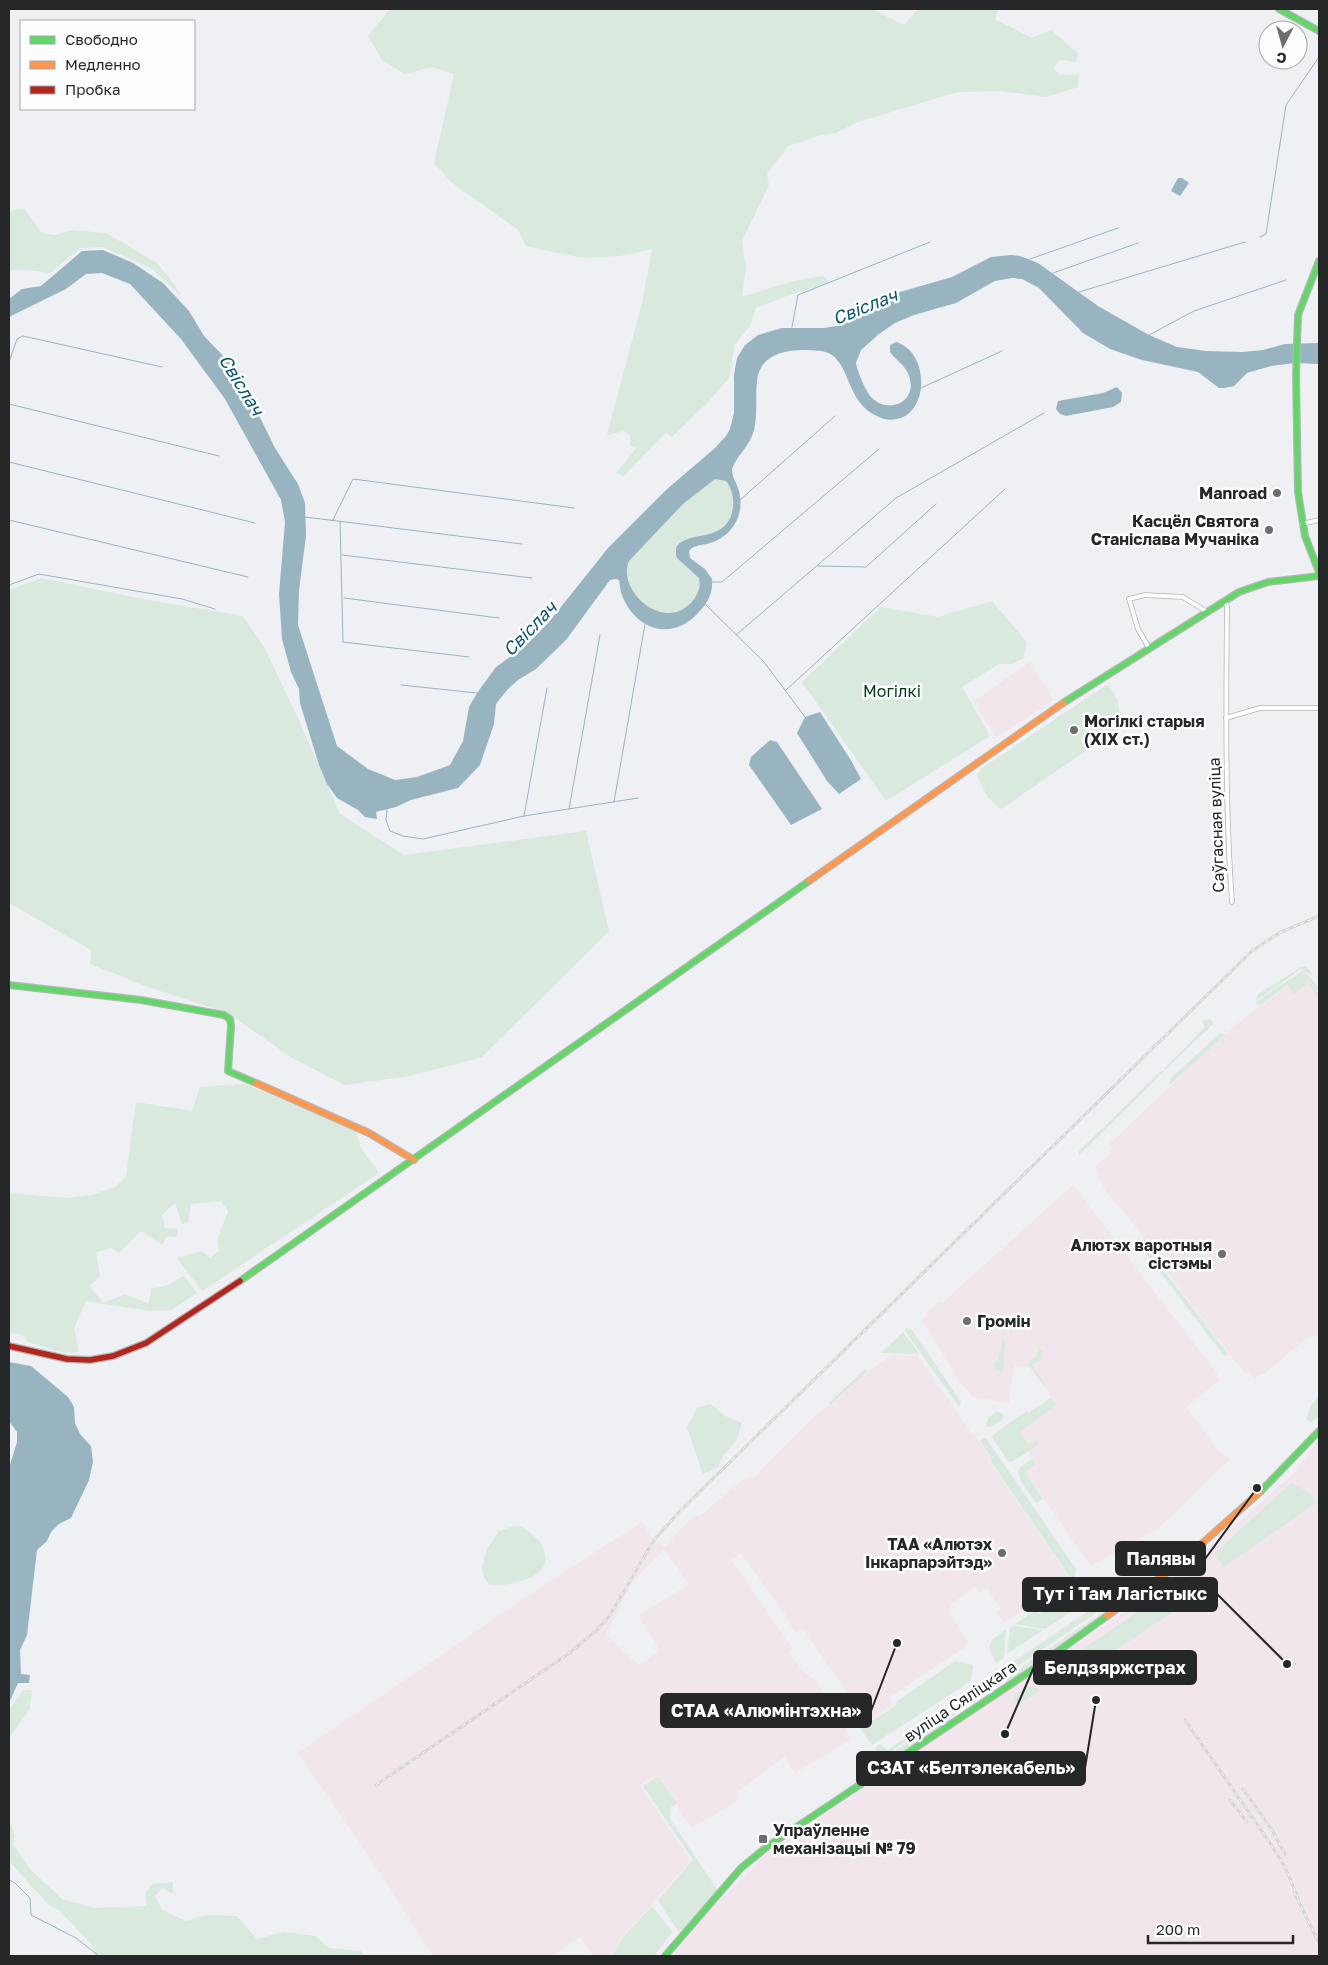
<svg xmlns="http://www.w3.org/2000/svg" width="1328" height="1965" viewBox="0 0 1328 1965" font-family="'Golos Text',sans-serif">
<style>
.industrial{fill:#f2e6ed;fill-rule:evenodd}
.green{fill:#d9e9de}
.water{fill:#99b4c1;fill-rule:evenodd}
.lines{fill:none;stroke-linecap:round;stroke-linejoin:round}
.stream{stroke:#99b4c1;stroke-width:1}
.street-casing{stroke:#b4b6b8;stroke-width:5.5}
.fast-casing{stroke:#b4b6b8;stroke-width:8}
.slow-casing{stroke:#b4b6b8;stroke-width:8}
.jam-casing{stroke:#b4b6b8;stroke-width:8}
.street{stroke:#fcfdfd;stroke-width:4}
.fast{stroke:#63d668;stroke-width:5.5}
.slow{stroke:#ff974d;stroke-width:5.5}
.jam{stroke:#b3261e;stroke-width:5.5}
.rail-casing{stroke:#d5d6d6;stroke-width:3}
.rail{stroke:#fcfdfe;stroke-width:1;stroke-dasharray:4;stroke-linecap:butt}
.poi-dot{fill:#6c6d70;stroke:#fcfdfe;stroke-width:2}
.labels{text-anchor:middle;stroke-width:5;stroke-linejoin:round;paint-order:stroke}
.poi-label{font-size:16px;font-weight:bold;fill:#262729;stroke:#fcfdfe;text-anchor:end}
.park-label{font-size:16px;fill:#033817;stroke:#fcfdfe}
.street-label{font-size:16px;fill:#262729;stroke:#fcfdfe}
.water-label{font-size:18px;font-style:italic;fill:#0a5670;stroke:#fcfdfe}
.leader{fill:none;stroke:#262729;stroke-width:2}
.callout-dot{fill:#262729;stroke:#fcfdfe;stroke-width:2}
.callout{fill:#262729;stroke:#262729;stroke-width:2}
.callout-label{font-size:18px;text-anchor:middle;font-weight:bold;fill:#fff}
</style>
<rect width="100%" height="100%" fill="#eef0f3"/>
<!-- industrial -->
<g class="industrial">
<polygon points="1030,662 1054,700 996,738 974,701"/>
<polygon points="1304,973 1319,994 1319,1337 1309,1336 1263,1375 1261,1374 1255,1379 1249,1372 1246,1374 1234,1360 1143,1240 1144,1237 1103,1187 1095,1166 1111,1153 1109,1150 1112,1147 1109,1144 1233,1027"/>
<polygon points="1073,1185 1221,1379 1186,1407 1216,1448 1230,1459 1160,1527 1091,1566 1025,1472 1037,1464 1012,1428 1054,1400 1030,1368 1014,1365 1009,1403 973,1397 960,1382 922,1320 928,1314 926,1312 940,1301 942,1303"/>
<path d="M891,1356H918L972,1434L973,1433L991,1458L989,1460L1076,1588L1039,1613L1032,1604L1004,1623L997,1613L1001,1608L987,1588L980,1592L975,1587L951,1604L949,1613L968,1641L967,1646L889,1698L893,1705L868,1722L802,1628L796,1633L788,1621L789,1620L741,1553L731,1560L793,1649L789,1653L801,1670L815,1680L842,1720L841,1723L852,1739L795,1773L784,1757L737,1792L740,1799L692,1828L678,1809V1805L658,1775L640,1785L691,1861L623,1936L611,1956H594L580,1937L552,1956H433L382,1876L298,1753L535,1591L642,1522L654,1540L661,1543L664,1548L693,1516H700L746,1477L751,1476L754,1477L818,1413L832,1404L869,1371ZM664,1549L689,1584L638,1616L660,1650L640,1666L606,1635L631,1584Z"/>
<polygon points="1319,1439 1319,1956 673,1956 709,1911 765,1855 1176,1577 1292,1475"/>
</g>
<!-- green -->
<g class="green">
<polygon points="390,9 871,9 904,25 918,9 999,9 995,19 1032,38 1051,30 1078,53 1076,62 1060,60 1053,68 1060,75 1079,74 1078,87 1046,97 1001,91 957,92 855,123 836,133 821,135 788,146 767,174 769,185 742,241 746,267 742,297 793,281 823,276 830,283 792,294 756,308 750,326 735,344 729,378 708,402 672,437 666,432 624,476 616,473 637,447 630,446 630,436 624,431 607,435 642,303 652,249 620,256 582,258 526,246 518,230 451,182 434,163 454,74 432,67 405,74 382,60 368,36"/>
<polygon points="15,209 25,210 42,233 55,235 72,230 106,233 157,263 174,284 181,296 151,268 103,247 80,248 50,273 28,270 9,270 9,213"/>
<path d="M715,479C723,478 727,481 730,488C733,496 734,504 732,512C725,542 695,530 677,544L676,556C682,564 694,568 699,577C702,583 700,590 696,595C669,639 615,593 629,561L683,504Z"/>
<polygon points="41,578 148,600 243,616 264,647 297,716 340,814 404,855 586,831 609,931 482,1057 410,1076 345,1085 292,1058 228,1013 151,988 90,964 91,950 9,903 9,590"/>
<polygon points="992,601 1027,642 1024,658 1012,664 999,664 962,687 990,736 886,801 802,682 881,607 938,617"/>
<polygon points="1108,684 1118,700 1121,727 1001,809 988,798 977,775 982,768"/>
<polygon points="1301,967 1306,967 1312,973 1310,974 1301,969 1256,1001 1257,995"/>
<path d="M1302,971C1309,975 1319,985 1319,993L1304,973L1319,995V999L1308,983L1294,994L1287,985L1259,1006L1256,1002Z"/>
<polygon points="1210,1019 1213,1022 1212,1025 1165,1070 1164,1069 1205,1027 1202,1022 1204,1020"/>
<polygon points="1220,1033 1225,1035 1171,1084 1170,1083 1171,1078"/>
<polygon points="1161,1071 1164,1071 1079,1155 1079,1151"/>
<polygon points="245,1084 356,1131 361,1148 379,1173 202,1291 177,1258 202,1251 210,1258 219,1251 217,1240 228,1211 221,1201 191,1204 188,1223 182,1224 175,1203 162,1215 165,1228 178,1229 177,1237 167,1236 162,1245 141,1231 119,1253 111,1248 96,1252 100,1276 90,1286 103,1303 125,1294 149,1304 151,1289 165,1286 184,1276 197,1293 172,1310 150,1311 86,1301 74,1328 79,1352 64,1353 28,1342 23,1335 9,1333 9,1193 67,1198 91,1195 115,1187 126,1176 136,1102 192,1111 200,1087"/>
<polygon points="1139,1238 1228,1354 1224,1356 1136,1240"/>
<polygon points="906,1327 912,1330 961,1402 959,1407 905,1331"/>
<polygon points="903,1332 920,1354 881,1353"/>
<polygon points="1003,1336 1006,1342 1003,1372 1000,1373 999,1372 1000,1370 997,1370 993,1365 999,1358"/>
<polygon points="1043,1349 1042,1359 1032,1365 1044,1383 1043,1384 1029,1365 1030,1359 1035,1358 1039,1350"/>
<polygon points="865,1369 867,1372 830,1405 829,1403"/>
<polygon points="1319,1396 1319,1416 1311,1422 1306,1420 1311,1406"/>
<polygon points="1051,1398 1056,1406 1020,1432 1028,1444 1037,1440 1039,1443 1038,1445 1012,1462 1008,1461 992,1437 996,1432 1027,1411 1028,1413"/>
<polygon points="710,1404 725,1416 742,1423 736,1441 723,1456 718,1467 703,1474 687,1427 697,1408"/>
<polygon points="997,1411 1004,1415 1002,1420 991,1427 985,1426 989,1417"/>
<polygon points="984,1438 986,1438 1076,1569 1075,1576 1071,1579 990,1460 992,1459 980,1441"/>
<path d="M1033,1459L1036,1465L1025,1472L1043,1499L1036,1503C1032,1496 1013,1475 1020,1468C1023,1464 1029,1461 1033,1459Z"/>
<polygon points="1291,1483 1310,1493 1316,1503 1224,1567 1214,1554"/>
<path d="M514,1526C523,1526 528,1531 534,1536C545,1545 551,1563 538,1573C529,1581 500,1587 489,1585L483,1575L482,1567L487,1549L499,1531Z"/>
<polygon points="1196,1570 1205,1584 1203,1591 1100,1661 1105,1670 1088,1680 1074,1663 1041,1684 1044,1675 1119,1625"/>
<polygon points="1081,1582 1085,1583 1090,1590 1083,1604 1045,1629 1015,1624 1036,1610 1039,1614 1077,1589 1075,1585"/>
<polygon points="1094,1597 1102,1609 1004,1675 1006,1665 1007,1666 1086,1613 1085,1610 1090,1599"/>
<polygon points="1103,1612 1102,1617 1006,1682 1007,1677"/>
<polygon points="1013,1626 1043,1630 1007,1654 1010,1628"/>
<polygon points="1006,1629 1004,1658 996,1663 989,1647 992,1640"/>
<polygon points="955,1661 973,1665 971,1681 872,1745 858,1725 855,1712 868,1724 896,1705 896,1702"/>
<polygon points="978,1682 984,1690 888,1753 878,1753 875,1749 880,1744 887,1750 980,1691 976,1683"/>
<polygon points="1027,1686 1037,1688 1040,1691 1019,1705 1013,1696"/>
<polygon points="23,1690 32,1690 30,1709 9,1738 9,1711"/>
<polygon points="955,1711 956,1713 947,1722 892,1758 889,1755"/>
<polygon points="658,1776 677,1804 671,1807 670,1819 718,1891 682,1930 679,1931 676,1928 658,1900 693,1860 643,1786"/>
<polygon points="9,1821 15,1835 13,1844 31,1870 62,1899 94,1908 147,1906 145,1893 153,1884 173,1882 173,1894 163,1888 155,1896 162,1910 186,1921 207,1915 237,1916 257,1939 283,1932 315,1936 329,1948 361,1951 365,1956 95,1956 92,1945 60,1911 48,1904 9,1861"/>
<polygon points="652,1906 672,1932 654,1956 612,1956 624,1936"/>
</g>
<!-- water -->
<g class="water">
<polygon points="1178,178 1182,178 1189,183 1180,196 1171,191"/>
<path d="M103,250L133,263L163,283L189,311L204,336L230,363L247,391L275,448L298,484L305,503L306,536L299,590L298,625L337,746L368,769L395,780L417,777L450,765L463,741L469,707L477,693L496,667L524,647L549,622L608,548L666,490L715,448L726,436L730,429L734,413V375L737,358L745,345L758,335L782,328H824L842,325L900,292L952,277L991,257L1011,255L1020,256L1038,263L1098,306L1149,335L1177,347L1206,351L1242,352L1263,350L1285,344L1319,343V364L1295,363L1271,366L1247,373L1234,386L1224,388H1219L1198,372L1142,360L1110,349L1083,333L1039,288L1022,279L1012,278L995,281L956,303L914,315L895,323L879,334L861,350L856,363C857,371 867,394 872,398C890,415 918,401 909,376C906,366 896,360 890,352V345L896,342C930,352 929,413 897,419C889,421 882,419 875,415C844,400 851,355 821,351C797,348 760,349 757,381C755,397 758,413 754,430C750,446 737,455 732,469C732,477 737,484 739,491C745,514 733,536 710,543C702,546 694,544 689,551L690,558L705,569L712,579C713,593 708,603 698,613C672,642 635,630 622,595C620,591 620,585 619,580L616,579L610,580L566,640L536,669L518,680L507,690L496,704L494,724L480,765L458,788L411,800L396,807L376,812L377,819L365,817L358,810L337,798L327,784L319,765L300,703L299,689L291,672L282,639L279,594L285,522L281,500L225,399L181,339L130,284L102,273L86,274L66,289L9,317V299L22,289L41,286L82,251ZM715,479L726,481C732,489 734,498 733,507C728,546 686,528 676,548V556L678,559L699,578C701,586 699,592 694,599C666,636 616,591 629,561L683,504Z"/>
<polygon points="1117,387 1122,393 1121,402 1113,407 1066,416 1060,414 1056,409 1058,401 1103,393"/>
<polygon points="820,712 852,762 861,779 839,794 827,781 797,733 805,717"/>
<polygon points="770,740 777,742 822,809 791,825 749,765 751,757"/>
<polygon points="9,1362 31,1366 68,1397 74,1407 75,1423 80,1434 91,1446 93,1462 89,1480 71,1518 59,1524 51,1532 47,1541 37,1550 27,1635 20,1650 21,1674 30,1675 29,1683 18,1683 9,1703 9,1468 17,1442 17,1432 9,1421"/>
</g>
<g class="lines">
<!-- stream -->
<g class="stream">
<polyline points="1260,237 1266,234 1286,105 1319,57"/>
<polyline points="1030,259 1118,228"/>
<polyline points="1053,273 1138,243"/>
<polyline points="1079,292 1245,242"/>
<polyline points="792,327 798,295 930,242"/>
<polyline points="1149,335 1194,311 1286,280"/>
<polyline points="9,362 17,339 23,336 162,367"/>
<polyline points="921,388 1002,351"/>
<polyline points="9,404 219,456"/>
<polyline points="9,462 255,523"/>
<polyline points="740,500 835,416"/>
<polyline points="305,517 522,544"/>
<polyline points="9,520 248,577"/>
<polyline points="333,520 353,479 574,508"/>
<polyline points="340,521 343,642 469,657"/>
<polyline points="342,555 532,578"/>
<polyline points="818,566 866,567 936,504"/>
<polyline points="711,582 722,582 879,449"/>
<polyline points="9,585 39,574 182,599 215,609"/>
<polyline points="344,598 499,618"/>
<polyline points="705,604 764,662 805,717"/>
<polyline points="736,635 896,498 1044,413"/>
<polyline points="401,685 477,693"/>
<polyline points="785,691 1005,489"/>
<polyline points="614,802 645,624"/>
<polyline points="387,809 386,820 390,831 403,836 423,839 524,816 638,798"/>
<polyline points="569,809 600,635"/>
<polyline points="524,816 547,688"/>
<polyline points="9,1880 15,1883 30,1898 31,1915 76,1938 99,1956"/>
</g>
<!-- street casing -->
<g class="street-casing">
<g id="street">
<polyline points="1302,524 1319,520"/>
<path d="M1225,600L1227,607C1226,705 1225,804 1232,902"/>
<polyline points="1149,648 1138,629 1129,599 1145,595 1183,597 1207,612"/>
<polyline points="1226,718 1260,708 1319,708"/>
</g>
</g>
<!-- fast casing -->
<g class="fast-casing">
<g id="fast">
<polyline points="1279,9 1319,31"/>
<polyline points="1319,261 1298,315 1296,375 1298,492 1305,536 1319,572"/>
<polyline points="1063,703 1239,592 1268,582 1319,576"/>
<polyline points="9,985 141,1000 224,1015 230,1019 231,1026 228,1071 256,1083"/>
<polyline points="240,1281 809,881"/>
<polyline points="1260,1492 1319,1431"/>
<polyline points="665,1956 741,1868 768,1846 1032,1670 1107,1616"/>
</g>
</g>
<!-- slow casing -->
<g class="slow-casing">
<g id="slow">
<polyline points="809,881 1063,703"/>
<polyline points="256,1083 369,1133 414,1160"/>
<polyline points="1107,1616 1180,1563 1260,1492"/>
</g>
</g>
<!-- jam casing -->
<g class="jam-casing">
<polyline id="jam" points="9,1346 67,1359 90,1360 113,1356 146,1343 240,1281"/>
</g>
<!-- street -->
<use href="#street" class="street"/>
<!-- fast -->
<use href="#fast" class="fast"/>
<!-- slow -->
<use href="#slow" class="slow"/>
<!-- jam -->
<use href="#jam" class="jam"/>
<!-- rail casing -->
<g class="rail-casing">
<g id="rail">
<polyline points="1185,1720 1272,1846 1285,1867 1298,1898"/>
<polyline points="376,1785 568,1654 597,1630 610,1615 654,1540 680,1511 1252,951 1279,933 1319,916"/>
<polyline points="1243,1789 1272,1830 1285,1854"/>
<polyline points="1230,1800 1247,1822"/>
<polyline points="1294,1892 1319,1943"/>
</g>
</g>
<!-- rail -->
<use href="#rail" class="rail"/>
</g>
<!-- markers -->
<g class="poi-dot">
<circle cx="1277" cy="493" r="5"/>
<circle cx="1269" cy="530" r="5"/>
<circle cx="1074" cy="730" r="5"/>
<circle cx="1222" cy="1254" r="5"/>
<circle cx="967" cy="1321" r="5"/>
<circle cx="1002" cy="1553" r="5"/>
<rect x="758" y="1834" width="10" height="10" rx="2.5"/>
</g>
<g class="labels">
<!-- poi labels -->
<g class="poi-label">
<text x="1267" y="499">Manroad</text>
<text x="1259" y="527">Касцёл Святога<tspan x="1259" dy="18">Станіслава Мучаніка</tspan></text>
<text x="1084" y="727" text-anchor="start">Могілкі старыя<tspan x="1084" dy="18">(XIX ст.)</tspan></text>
<text x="1212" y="1251">Алютэх варотныя<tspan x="1212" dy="18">сістэмы</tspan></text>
<text x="977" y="1327" text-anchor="start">Громін</text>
<text x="992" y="1550">ТАА «Алютэх<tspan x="992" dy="18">Інкарпарэйтэд»</tspan></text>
<text x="773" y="1836" text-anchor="start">Упраўленне<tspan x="773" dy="18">механізацыі № 79</tspan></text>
</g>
<!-- park labels -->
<g class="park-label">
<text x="892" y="697">Могілкі</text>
</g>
<!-- street labels -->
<g class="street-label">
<text transform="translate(1216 825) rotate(-92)" y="6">Саўгасная вуліца</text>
<text transform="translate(960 1701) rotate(-34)" y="6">вуліца Сяліцкага</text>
</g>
<!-- water labels -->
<g class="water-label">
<text transform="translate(865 307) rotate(-22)" y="6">Свіслач</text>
<text transform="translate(241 385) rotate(58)" y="6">Свіслач</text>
<text transform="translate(530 629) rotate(-46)" y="6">Свіслач</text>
</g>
</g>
<!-- callouts -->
<path class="leader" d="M1257 1488L1205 1559M1287 1664L1217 1594M1005 1734L1034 1667M897 1643L871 1711M1096 1700L1085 1768"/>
<g class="callout-dot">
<circle cx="1257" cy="1488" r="5"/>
<circle cx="1287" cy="1664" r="5"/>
<circle cx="1005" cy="1734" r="5"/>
<circle cx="897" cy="1643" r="5"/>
<circle cx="1096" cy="1700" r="5"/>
</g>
<g class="callout">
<rect x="1116" y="1542" width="89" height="33" rx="5"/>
<rect x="1023" y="1578" width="194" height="33" rx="5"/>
<rect x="1034" y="1651" width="162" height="33" rx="5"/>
<rect x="661" y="1694" width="210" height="33" rx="5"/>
<rect x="857" y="1752" width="228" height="33" rx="5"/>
</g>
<g class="callout-label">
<text x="1161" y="1565">Палявы</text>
<text x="1120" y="1600">Тут і Там Лагістыкс</text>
<text x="1115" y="1674">Белдзяржстрах</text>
<text x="766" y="1717">СТАА «Алюмінтэхна»</text>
<text x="971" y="1774">СЗАТ «Белтэлекабель»</text>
</g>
<!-- border -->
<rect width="1328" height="1965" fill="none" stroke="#262729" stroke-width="20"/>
<!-- legend -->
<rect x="20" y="20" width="175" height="90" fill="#fcfdfe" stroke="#a6a7a9"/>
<rect x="30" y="36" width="25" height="8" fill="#63d668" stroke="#a6a7a9"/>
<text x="65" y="45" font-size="15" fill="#262729">Свободно</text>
<rect x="30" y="61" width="25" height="8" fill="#ff974d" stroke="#a6a7a9"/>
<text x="65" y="70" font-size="15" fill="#262729">Медленно</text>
<rect x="30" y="86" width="25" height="8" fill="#b3261e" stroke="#a6a7a9"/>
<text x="65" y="95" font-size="15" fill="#262729">Пробка</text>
<!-- north arrow -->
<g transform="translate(1283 45) rotate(186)"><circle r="24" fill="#fcfdfe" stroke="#a6a7a9"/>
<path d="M0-4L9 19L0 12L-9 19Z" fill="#6c6d70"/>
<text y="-8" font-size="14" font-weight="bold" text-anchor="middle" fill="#262729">С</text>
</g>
<!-- scale -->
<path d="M1148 1935v8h145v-8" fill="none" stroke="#262729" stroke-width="2.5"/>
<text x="1156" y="1935" font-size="15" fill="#262729" stroke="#fcfdfe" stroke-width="4" paint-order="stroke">200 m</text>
</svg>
